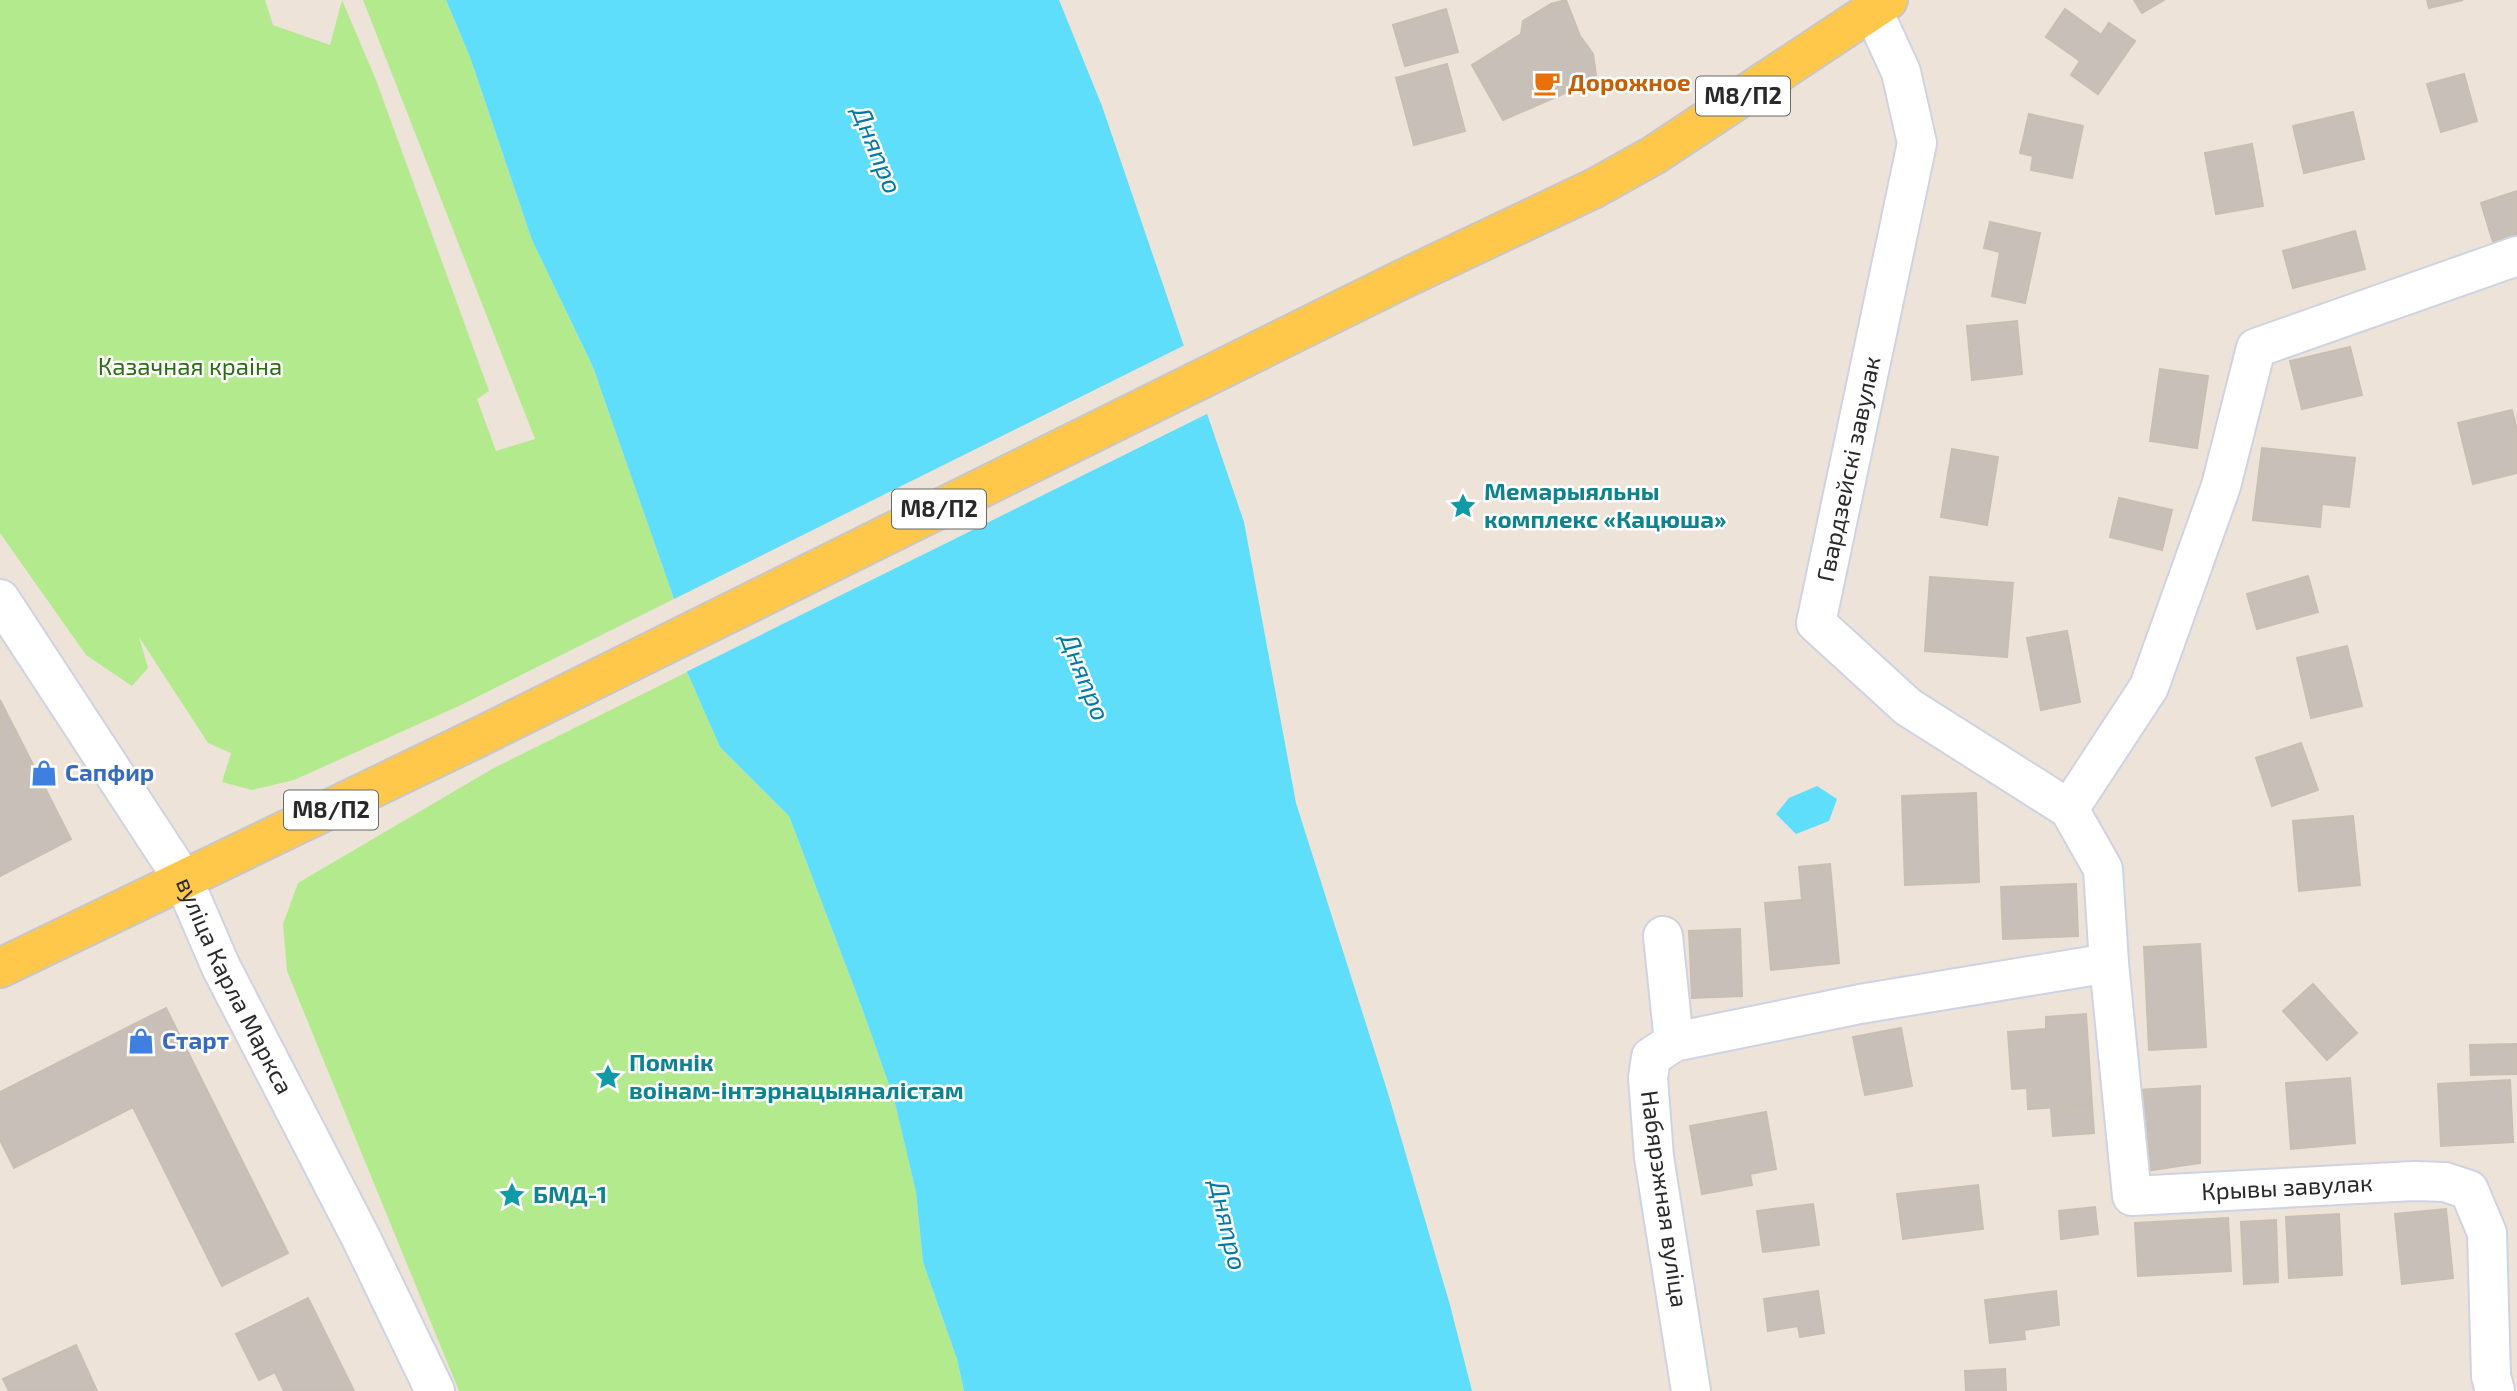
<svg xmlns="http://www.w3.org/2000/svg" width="2517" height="1391" viewBox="0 0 2517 1391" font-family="'Exo 2',sans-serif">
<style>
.green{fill:#b4ea8e}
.water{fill:#5fdefc}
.pier{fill:#ede3d8}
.building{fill:#c8c0b8;stroke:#c8bfb2;stroke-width:2}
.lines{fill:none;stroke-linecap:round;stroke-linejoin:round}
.minor-casing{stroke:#ced3e4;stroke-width:42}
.tertiary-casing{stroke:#ced3e4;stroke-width:42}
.primary-casing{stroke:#c7c7c7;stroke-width:42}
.minor{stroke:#fff;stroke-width:38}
.tertiary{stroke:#fff;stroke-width:38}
.primary{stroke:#ffc84b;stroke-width:38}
.labels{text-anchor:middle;stroke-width:5;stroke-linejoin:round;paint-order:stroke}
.shield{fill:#fff;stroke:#696969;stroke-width:2}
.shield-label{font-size:23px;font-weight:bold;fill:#292929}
.food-label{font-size:24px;font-weight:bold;fill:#c56008;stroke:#fff;text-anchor:start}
.park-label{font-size:24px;fill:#2b6d12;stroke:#fff}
.street-label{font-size:24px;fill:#292929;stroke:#fff}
.culture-label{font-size:24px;font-weight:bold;fill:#0d838f;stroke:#fff;text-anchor:start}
.shop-label{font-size:24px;font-weight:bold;fill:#366cbe;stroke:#fff;text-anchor:start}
.water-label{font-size:26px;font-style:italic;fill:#0079a5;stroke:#fff}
</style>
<rect width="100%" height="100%" fill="#ede3d8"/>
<!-- green -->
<g class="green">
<polygon points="0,0 265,0 273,25 330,45 342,0 376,80 489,391 477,399 496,451 535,439 363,0 446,0 470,57 532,240 593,367 674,599 461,705 294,780 252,790 222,782 231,753 208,743 139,637 148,668 132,686 86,655 0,533"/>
<polygon points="687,672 720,747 789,816 862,1008 894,1099 916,1192 923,1262 957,1359 964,1391 459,1391 287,971 283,924 298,883 492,769"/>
</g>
<!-- water -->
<g class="water">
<polygon points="446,0 1059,0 1102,106 1244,522 1296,803 1387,1090 1450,1305 1472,1391 964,1391 957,1359 923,1262 916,1192 894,1099 862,1008 789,816 720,747 687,672 674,599 593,367 532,240 470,57"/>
<polygon points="1817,786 1837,799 1829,821 1796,834 1776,814 1789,798"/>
</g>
<!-- pier -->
<polygon class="pier" points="1187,344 1211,412 684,673 670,601"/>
<!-- building -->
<g class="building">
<polygon points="1566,0 1580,36 1593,54 1596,75 1563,94 1503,120 1472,65 1521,34 1523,21 1551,4"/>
<polygon points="2134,0 2164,0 2142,13"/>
<polygon points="2427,0 2463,0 2429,8"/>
<polygon points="1446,9 1458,52 1405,66 1393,25"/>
<polygon points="2065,9 2101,35 2109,23 2135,41 2098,94 2071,75 2080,61 2046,37"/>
<polygon points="1447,64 1465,131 1414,145 1396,78"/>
<polygon points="2464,74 2477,121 2441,132 2427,84"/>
<polygon points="2353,112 2364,159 2304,173 2293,126"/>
<polygon points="2029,114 2083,126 2072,178 2031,170 2033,156 2020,153"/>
<polygon points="2252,144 2263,206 2216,214 2205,153"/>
<polygon points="2517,191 2517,235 2493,242 2481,203"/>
<polygon points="1990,222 2040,233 2025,303 1992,296 2000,252 1984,248"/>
<polygon points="2355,231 2365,269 2293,288 2283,251"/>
<polygon points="2017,321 2022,374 1972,380 1967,326"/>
<polygon points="2350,347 2362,395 2302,409 2290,361"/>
<polygon points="2160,369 2208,376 2197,448 2150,441"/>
<polygon points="2512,410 2517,430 2517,473 2473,484 2458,423"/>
<polygon points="2262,448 2355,458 2349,507 2322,504 2320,527 2253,520"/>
<polygon points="1952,449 1998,457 1987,525 1941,517"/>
<polygon points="2119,498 2172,510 2162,550 2110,537"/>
<polygon points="2308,576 2318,612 2257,629 2247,594"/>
<polygon points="1930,577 2013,583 2007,657 1925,651"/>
<polygon points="2067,631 2080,702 2041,710 2027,638"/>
<polygon points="2347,646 2362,706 2311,718 2297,658"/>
<polygon points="0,700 71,839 0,876"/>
<polygon points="2301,743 2318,790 2272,806 2256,758"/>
<polygon points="1976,793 1979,882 1905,885 1902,796"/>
<polygon points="2353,816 2360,885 2299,891 2293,821"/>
<polygon points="1830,864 1839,963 1771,970 1765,903 1802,900 1799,867"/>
<polygon points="2076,884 2078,936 2003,939 2001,887"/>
<polygon points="1740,929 1742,996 1692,998 1689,931"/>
<polygon points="2200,944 2206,1047 2149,1050 2144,947"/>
<polygon points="2313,984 2357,1033 2327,1060 2283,1011"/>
<polygon points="166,1008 288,1253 222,1286 133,1107 14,1168 0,1140 0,1092"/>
<polygon points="2086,1014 2092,1105 2028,1109 2027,1088 2012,1089 2008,1032 2046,1029 2046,1017"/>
<polygon points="1901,1028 1912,1086 1865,1095 1853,1037"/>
<polygon points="2517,1044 2517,1074 2471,1075 2470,1045"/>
<polygon points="2350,1078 2355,1143 2291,1149 2286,1083"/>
<polygon points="2510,1080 2513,1142 2441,1146 2438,1084"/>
<polygon points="2200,1086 2200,1163 2145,1171 2139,1090"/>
<polygon points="2092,1105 2094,1133 2053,1136 2051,1108"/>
<polygon points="1766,1112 1776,1169 1750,1174 1752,1185 1702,1194 1690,1126"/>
<polygon points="1978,1185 1983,1229 1903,1239 1897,1194"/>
<polygon points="1813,1204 1819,1245 1763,1252 1757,1211"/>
<polygon points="2095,1207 2098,1234 2061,1239 2059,1211"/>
<polygon points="2446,1209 2453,1278 2402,1284 2395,1214"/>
<polygon points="2339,1214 2342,1275 2289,1278 2286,1217"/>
<polygon points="2228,1218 2231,1271 2138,1276 2135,1223"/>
<polygon points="2276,1220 2278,1282 2244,1284 2241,1222"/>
<polygon points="1818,1291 1824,1333 1800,1337 1798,1326 1768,1331 1764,1299"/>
<polygon points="2056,1291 2059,1325 2024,1330 2025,1339 1990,1343 1985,1300"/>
<polygon points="308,1298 354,1391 284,1391 275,1372 259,1380 236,1334"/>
<polygon points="76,1345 97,1391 9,1391 3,1379"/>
<polygon points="2005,1369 2006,1391 1966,1391 1965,1371"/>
</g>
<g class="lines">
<!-- minor casing -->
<g class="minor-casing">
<g id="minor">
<path id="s1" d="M1873,11L1901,72L1917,143L1816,623L1908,707L2069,809L2103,869L2109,963L2132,1196L2414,1181L2445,1182L2469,1190L2487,1233L2491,1376L2495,1391"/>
<polyline points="2069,809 2149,687 2221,486 2256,348 2517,256"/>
<polyline points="1663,936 1674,1042"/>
<polyline points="1691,1391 1654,1157 1648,1078 1651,1057 1674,1042 1860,1004 2109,963"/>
</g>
</g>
<!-- tertiary casing -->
<g class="tertiary-casing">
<g id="tertiary">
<path id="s2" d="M0,599L183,879L221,967L361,1238L435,1391"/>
</g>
</g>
<!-- primary casing -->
<g class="primary-casing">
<polyline id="primary" points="0,968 477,738 1401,280 1595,188 1654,155 1888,0"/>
</g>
<!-- minor -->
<use href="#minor" class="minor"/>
<!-- tertiary -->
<use href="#tertiary" class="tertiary"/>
<!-- primary -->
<use href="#primary" class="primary"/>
</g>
<!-- icons -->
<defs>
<g id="cafe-bare" transform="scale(2.1)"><path d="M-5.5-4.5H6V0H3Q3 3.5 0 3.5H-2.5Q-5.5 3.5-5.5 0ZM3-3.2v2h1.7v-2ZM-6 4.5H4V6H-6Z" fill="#e8710a" stroke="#fff" stroke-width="2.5" paint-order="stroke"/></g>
<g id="sight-bare" transform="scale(2.1)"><path d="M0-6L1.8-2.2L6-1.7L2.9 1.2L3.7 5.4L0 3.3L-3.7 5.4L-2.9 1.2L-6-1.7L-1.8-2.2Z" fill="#0f9aa8" stroke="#fff" stroke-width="2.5" paint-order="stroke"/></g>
<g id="shop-bare" transform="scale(2.1)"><path d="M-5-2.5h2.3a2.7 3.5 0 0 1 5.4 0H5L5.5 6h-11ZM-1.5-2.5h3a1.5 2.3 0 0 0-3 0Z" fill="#3f7fe0" stroke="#fff" stroke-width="2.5" paint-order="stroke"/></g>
</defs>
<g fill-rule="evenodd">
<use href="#cafe-bare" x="1547" y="83"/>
<use href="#sight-bare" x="1463" y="506"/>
<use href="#shop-bare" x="44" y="773"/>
<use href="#shop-bare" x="141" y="1041"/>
<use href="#sight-bare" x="608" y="1077"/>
<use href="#sight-bare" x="512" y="1195"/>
</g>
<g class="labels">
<!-- shield labels -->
<g class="shield">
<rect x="1696" y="76.5" width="94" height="39" rx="5"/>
<rect x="892" y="489.5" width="94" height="39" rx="5"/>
<rect x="284" y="790.5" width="94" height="39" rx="5"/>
</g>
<g class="shield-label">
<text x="1743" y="104">М8/П2</text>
<text x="939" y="517">М8/П2</text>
<text x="331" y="818">М8/П2</text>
</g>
<!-- food labels -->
<g class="food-label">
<text x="1568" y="91">Дорожное</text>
</g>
<!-- park labels -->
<g class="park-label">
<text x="190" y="375">Казачная краіна</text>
</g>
<!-- street labels -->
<g class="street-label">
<text transform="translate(1849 469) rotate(-78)" y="8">Гвардзейскі завулак</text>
<text dy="8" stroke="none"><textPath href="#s2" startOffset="453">вуліца Карла Маркса</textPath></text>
<text dy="8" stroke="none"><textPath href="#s1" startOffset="1498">Крывы завулак</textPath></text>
<text transform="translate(1664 1199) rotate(82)" y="8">Набярэжная вуліца</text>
</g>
<!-- culture labels -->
<g class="culture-label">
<text x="1484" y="500">Мемарыяльны<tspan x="1484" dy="28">комплекс «Кацюша»</tspan></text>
<text x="629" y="1071">Помнік<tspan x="629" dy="28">воінам-інтэрнацыяналістам</tspan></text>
<text x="533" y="1203">БМД-1</text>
</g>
<!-- shop labels -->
<g class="shop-label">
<text x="65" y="781">Сапфир</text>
<text x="162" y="1049">Старт</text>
</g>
<!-- water labels -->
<g class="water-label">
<text transform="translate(877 150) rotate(68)" y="9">Дняпро</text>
<text transform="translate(1085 677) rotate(68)" y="9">Дняпро</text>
<text transform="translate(1228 1225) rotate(77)" y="9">Дняпро</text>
</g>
</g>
</svg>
